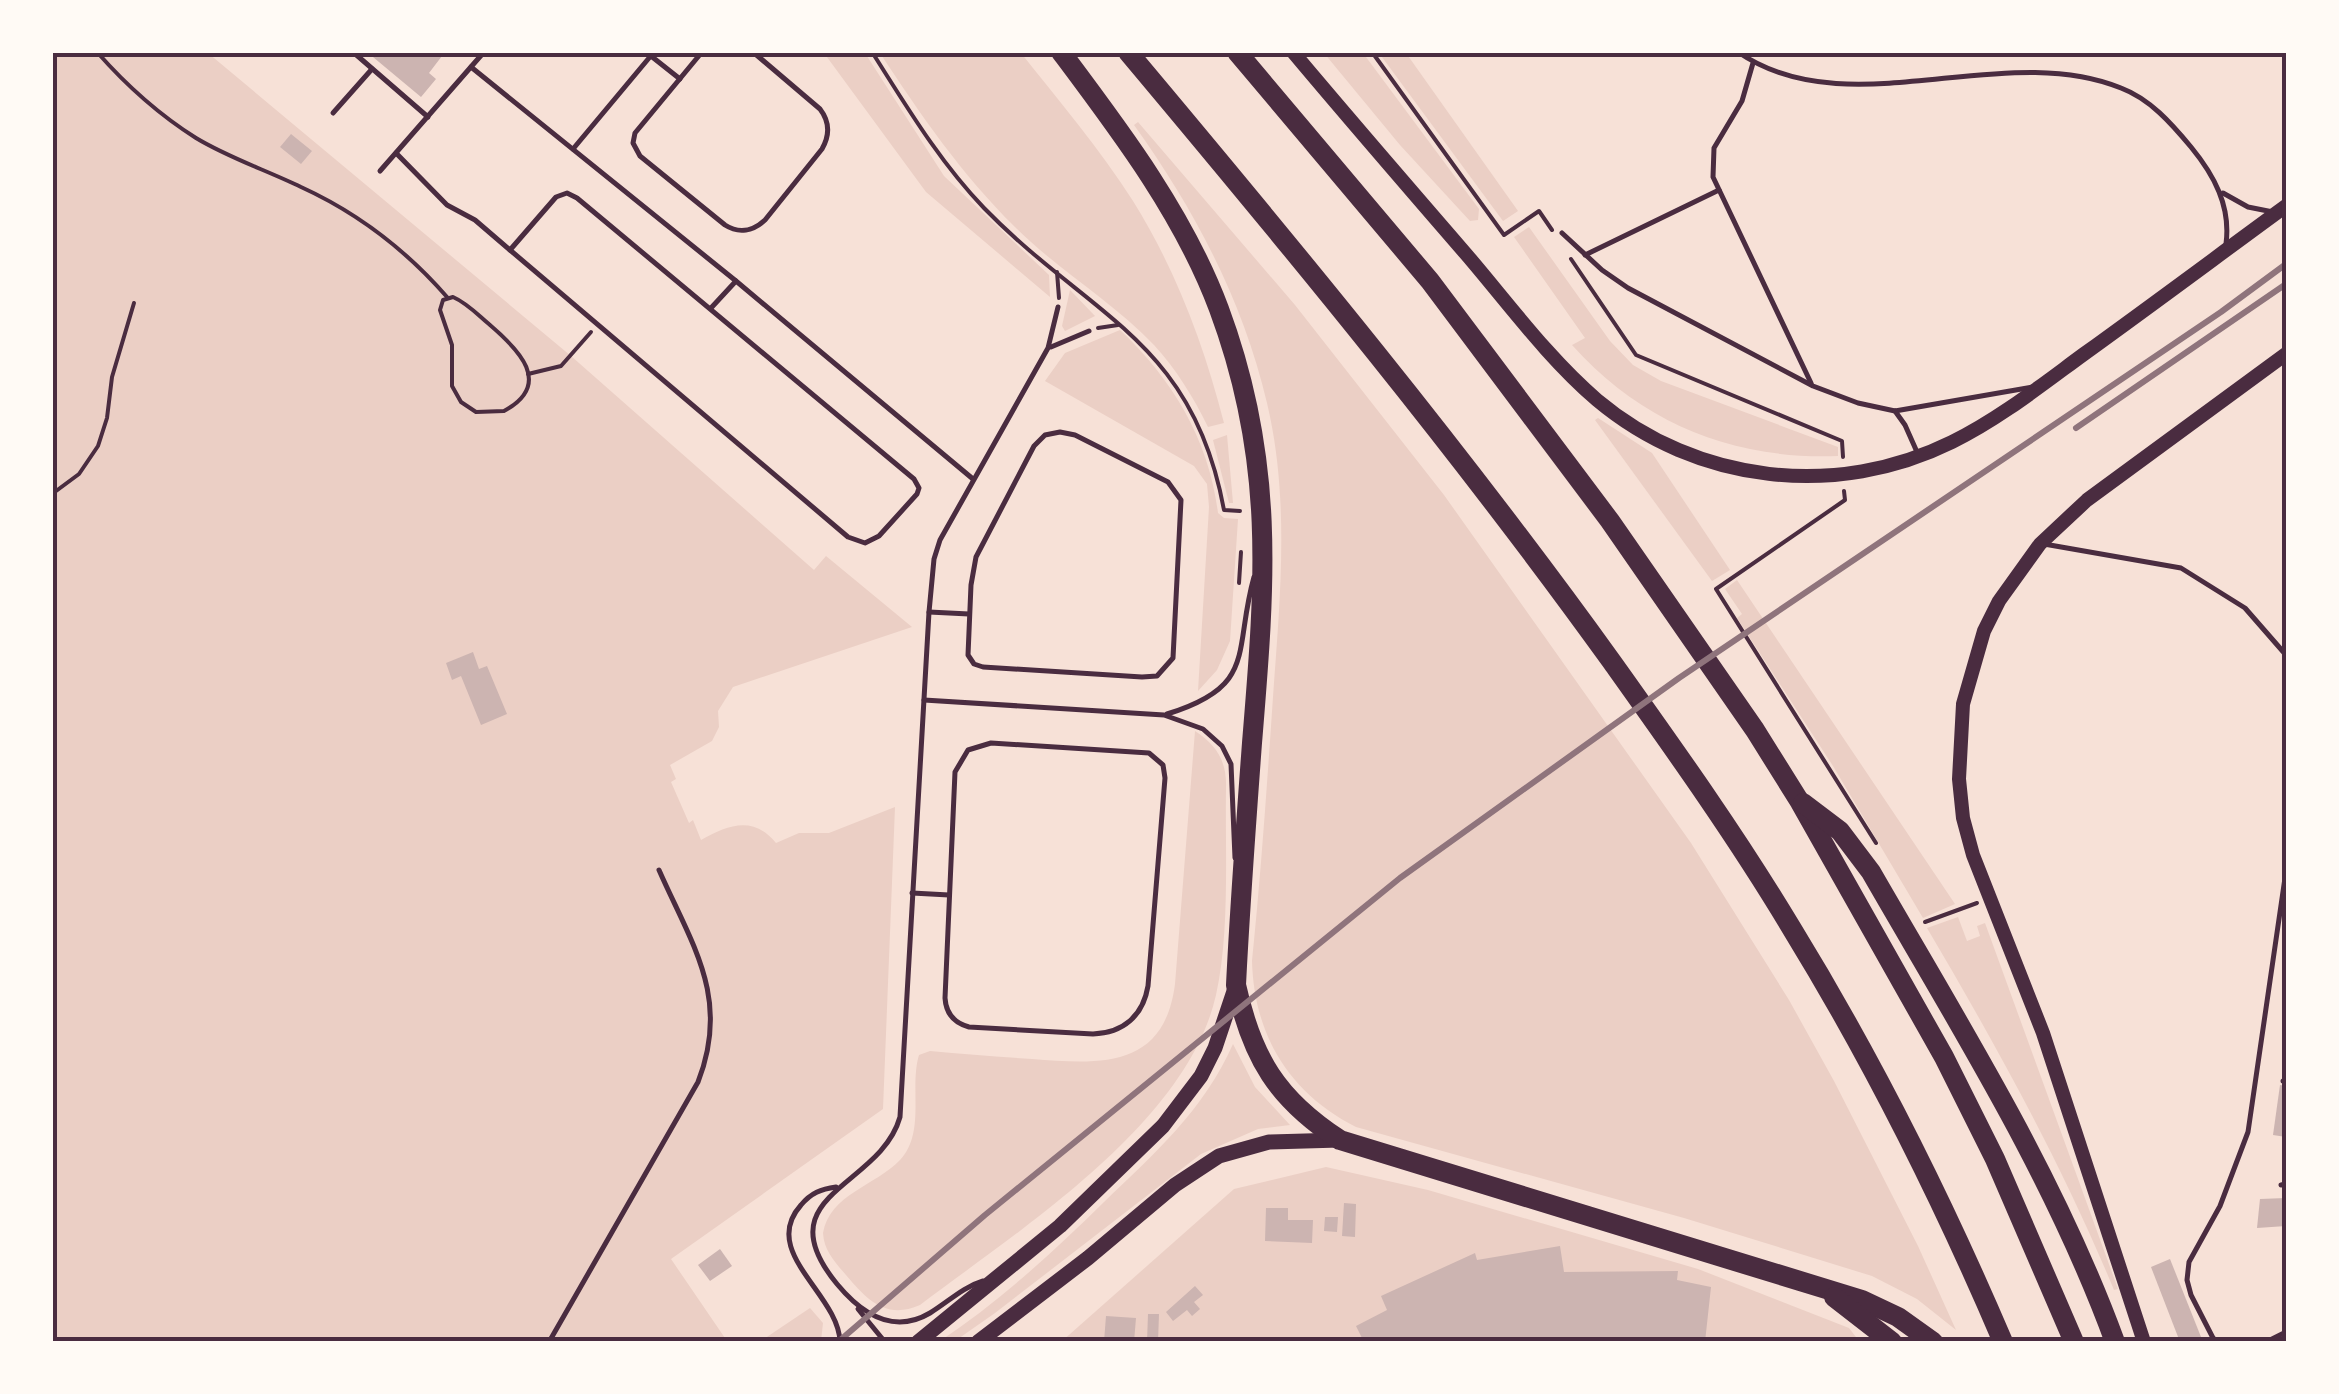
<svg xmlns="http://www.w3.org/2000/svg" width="2339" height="1394" viewBox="0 0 2339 1394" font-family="'Fira Sans',sans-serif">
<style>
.green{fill:#ebcfc5}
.building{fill:#ccb4b1}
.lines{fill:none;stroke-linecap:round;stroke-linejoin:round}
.path{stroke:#4a2c40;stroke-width:4}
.service{stroke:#4a2c40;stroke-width:5}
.tertiary{stroke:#4a2c40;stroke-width:14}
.secondary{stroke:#4a2c40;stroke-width:15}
.motorway{stroke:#4a2c40;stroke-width:20}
.rail{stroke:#8f747c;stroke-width:6}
.neatline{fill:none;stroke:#4a2c40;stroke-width:4}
</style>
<rect width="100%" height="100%" fill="#f7e1d7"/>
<!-- green -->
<g class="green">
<path d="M52,53H208L571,356L814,570L826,556L912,627L733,687L718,711L719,727L712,741L670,765L676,779L671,782L689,823L693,820L701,840C728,825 753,815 776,843L799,833H829L895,807L883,1109L671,1259L727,1341H53Z"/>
<polygon points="824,53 865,53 944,176 1049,275 1050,297 926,192"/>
<path d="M880,53H1021C1059,101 1100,149 1133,201C1176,270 1204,345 1224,423L1208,427C1194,398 1176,369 1154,345C1112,301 1058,270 1015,227C962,175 920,114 880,53Z"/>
<polygon points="1324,53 1363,53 1479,209 1478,220 1470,221 1400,145"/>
<polygon points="1379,53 1406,53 1518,211 1503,221"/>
<path d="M1138,122L1295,305L1444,495L1691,843L1789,1000L1834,1081L1918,1246L1956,1330L1917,1299L1872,1276L1684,1218L1356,1127C1289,1093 1254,1035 1252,961C1261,873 1267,785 1273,697C1280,599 1290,500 1267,403C1243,301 1195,210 1134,125Z"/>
<path d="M1529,227L1610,341L1633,365L1661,381L1838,447V456C1733,460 1642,423 1572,345L1585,338L1514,237Z"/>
<polygon points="1070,290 1095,316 1065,331 1062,326"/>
<path d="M1120,330C1173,380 1209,440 1218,513L1224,518L1238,519L1230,641L1217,670L1198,691L1209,507L1207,484L1194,466L1045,381L1065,353Z"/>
<polygon points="1598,418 1652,453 1730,570 1712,581 1595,420"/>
<polygon points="1227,435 1233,503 1229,503 1213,440"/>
<polygon points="1737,580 1955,904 1923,918 1833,766 1737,618 1742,614 1725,589"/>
<path d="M1195,731C1217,745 1227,762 1226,788C1225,852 1230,933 1216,995C1187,1124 1020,1229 920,1305C886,1320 867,1300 846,1275C835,1262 824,1251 823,1233C830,1194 875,1186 900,1160C926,1132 909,1088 919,1055L930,1051C964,1054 998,1057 1032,1059C1099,1064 1164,1070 1175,984Z"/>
<path d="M1958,917L1967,941L1980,936L1977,926L1985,923L2118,1289L2114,1290C2062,1164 1996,1045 1927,928Z"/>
<path d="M1233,1044L1255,1087L1290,1125L1258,1129L1201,1154L995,1313L955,1341H940C1000,1301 1052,1253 1103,1203C1154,1154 1204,1110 1233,1044Z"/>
<polygon points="1326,1167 1428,1190 1698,1269 1849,1328 1859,1341 1061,1342 1234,1189"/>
<polygon points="810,1308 823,1323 821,1341 761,1341"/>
</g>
<!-- building -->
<g class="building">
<polygon points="367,52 445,52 429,73 436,79 421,97"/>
<polygon points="291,134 312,151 301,164 280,147"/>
<polygon points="473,652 479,669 487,666 507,714 481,725 461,676 452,680 446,663"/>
<polygon points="2280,1085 2286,1086 2286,1137 2273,1135"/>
<polygon points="2286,1198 2286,1226 2257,1228 2260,1199"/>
<polygon points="1344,1203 1356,1204 1355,1237 1342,1236"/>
<polygon points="1266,1208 1288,1208 1288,1220 1313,1220 1312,1243 1265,1241"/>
<polygon points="1325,1217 1338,1217 1337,1232 1324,1231"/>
<polygon points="1560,1246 1564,1272 1678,1271 1677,1280 1711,1287 1705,1342 1364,1342 1356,1326 1387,1310 1381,1296 1475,1253 1477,1260"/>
<polygon points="720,1249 732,1266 710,1281 698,1265"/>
<polygon points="2170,1259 2203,1342 2180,1342 2151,1267"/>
<polygon points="1195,1286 1203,1295 1194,1302 1200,1309 1192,1316 1187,1310 1173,1321 1166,1312"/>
<polygon points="1148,1314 1159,1314 1158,1342 1147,1342"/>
<polygon points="1106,1316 1136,1318 1134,1342 1104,1342"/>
</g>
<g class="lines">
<!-- path -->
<g class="path">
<path d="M97,52C126,85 158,114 196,138C229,158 266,170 301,187C358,213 406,250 447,297"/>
<path d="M872,52C907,107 939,161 984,208C1090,317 1193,340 1224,510L1240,511"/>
<polyline points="1372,52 1504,235 1539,211 1552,230"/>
<polyline points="1571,259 1636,355 1842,441 1843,457"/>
<polyline points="1057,272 1059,298"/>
<path d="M453,297C467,303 478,315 490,325C518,349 554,384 504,411L476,412L461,402L452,386V345L440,310L443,300Z"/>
<polyline points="1098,328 1118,325"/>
<polyline points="528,374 561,366 591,332"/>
<polyline points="1844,491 1845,500 1716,589 1876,843"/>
<polyline points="52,494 79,474 98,446 107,418 112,377 134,303"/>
<polyline points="1239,583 1241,552"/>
<polyline points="1925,922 1977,903"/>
</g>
<!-- service -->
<g class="service">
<polyline points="353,52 428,117"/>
<path d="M702,52L635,133L633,143L640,156L725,225C739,234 753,231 765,220L822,149C830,135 830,122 820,109L753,52"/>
<path d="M1738,52C1848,128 2002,39 2121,88C2150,99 2171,123 2191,147C2214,175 2231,206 2226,244"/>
<polyline points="651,56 680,79"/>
<polyline points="1753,63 1742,101 1714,148 1713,177 1811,383"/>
<polyline points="471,67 736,281 973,479"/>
<polyline points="333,113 372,69"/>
<polyline points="573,149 654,52"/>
<polyline points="396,153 447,205 475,220 510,250"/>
<polyline points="380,171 484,52"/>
<polygon points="567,193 577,198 914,479 919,488 917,494 879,536 865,543 848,537 510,250 556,197"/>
<polyline points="2223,193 2248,207 2273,212"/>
<polyline points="1562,233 1602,270 1628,288 1813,386 1858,403 1895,411 2033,387"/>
<polyline points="1585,255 1719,190"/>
<polyline points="711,308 736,281"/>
<polyline points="1051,347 1089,331"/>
<polyline points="1895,411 1905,425 1917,452"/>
<polygon points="1060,432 1075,435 1168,482 1181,500 1173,658 1157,676 1142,677 983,667 974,664 968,655 971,585 976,557 1034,446 1045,435"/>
<polyline points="2044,544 2181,568 2245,608 2286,655"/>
<polyline points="929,612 969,614"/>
<polyline points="924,700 1164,715 1203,729 1222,746 1231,764 1235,858"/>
<path d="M1167,714C1258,686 1233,652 1254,577"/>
<path d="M991,743L1149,753L1163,765L1165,778L1148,986C1143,1016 1123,1033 1093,1034L969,1027C954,1023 946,1014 945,998L955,772L968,750Z"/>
<polyline points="912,893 949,895"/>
<polyline points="2283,1081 2286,1081"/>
<polyline points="2281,1185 2286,1184"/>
<path d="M836,1187C821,1189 811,1193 801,1205C759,1252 839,1294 840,1342"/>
<path d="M983,1281C963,1287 948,1302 930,1313C893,1335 861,1313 837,1284C763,1194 880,1188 900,1117L929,612L934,559L940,540L1048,348L1058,307"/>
<polyline points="858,1309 885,1342"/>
<path d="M549,1342L698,1082C731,998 692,945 659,870"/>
<polyline points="2219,1342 2213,1338 2191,1295 2187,1280 2189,1262 2220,1206 2248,1132 2286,871"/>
<polyline points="2266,1342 2286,1332"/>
</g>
<!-- tertiary -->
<g class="tertiary">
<path d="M1293,52C1350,120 1408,187 1466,254C1508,303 1548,358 1597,400C1697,484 1837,499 1952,442C1999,419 2043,384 2084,354C2152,305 2219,255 2286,206"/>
<polyline points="2144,1342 2043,1033 1973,855 1963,818 1959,779 1963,704 1984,631 1999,601 2040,544 2087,500 2286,354"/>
</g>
<!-- secondary -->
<g class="secondary">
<polyline points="918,1342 1060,1226 1163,1126 1201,1076 1215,1048 1236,985"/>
<polyline points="978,1342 1088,1258 1175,1185 1219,1156 1269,1142 1340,1140"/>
</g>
<!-- motorway -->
<g class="motorway">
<path d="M1061,52C1121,132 1184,215 1219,309C1276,462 1265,585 1252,743C1246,824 1240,904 1236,985C1252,1058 1277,1099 1340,1140L1862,1300L1898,1317L1933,1342"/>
<path d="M1128,52C1295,251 1460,451 1612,662C1674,749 1737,837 1792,929C1873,1061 1942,1199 2003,1342"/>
<polyline points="1237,52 1430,281 1610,521 1755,730 1800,802 1944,1057 1995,1159 2074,1342"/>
<path d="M1803,803L1840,831L1871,872C1959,1025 2054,1175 2115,1342"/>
<polyline points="1834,1297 1892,1342"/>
</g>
<!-- rail -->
<g class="rail">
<polyline points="2076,428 2286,284"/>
<polyline points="838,1342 985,1215 1400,878 1679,678 2221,312 2286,264"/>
</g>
</g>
<!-- border -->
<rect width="2339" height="1394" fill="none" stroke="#fffaf5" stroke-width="110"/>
<rect x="55" y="55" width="2229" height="1284" class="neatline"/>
</svg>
